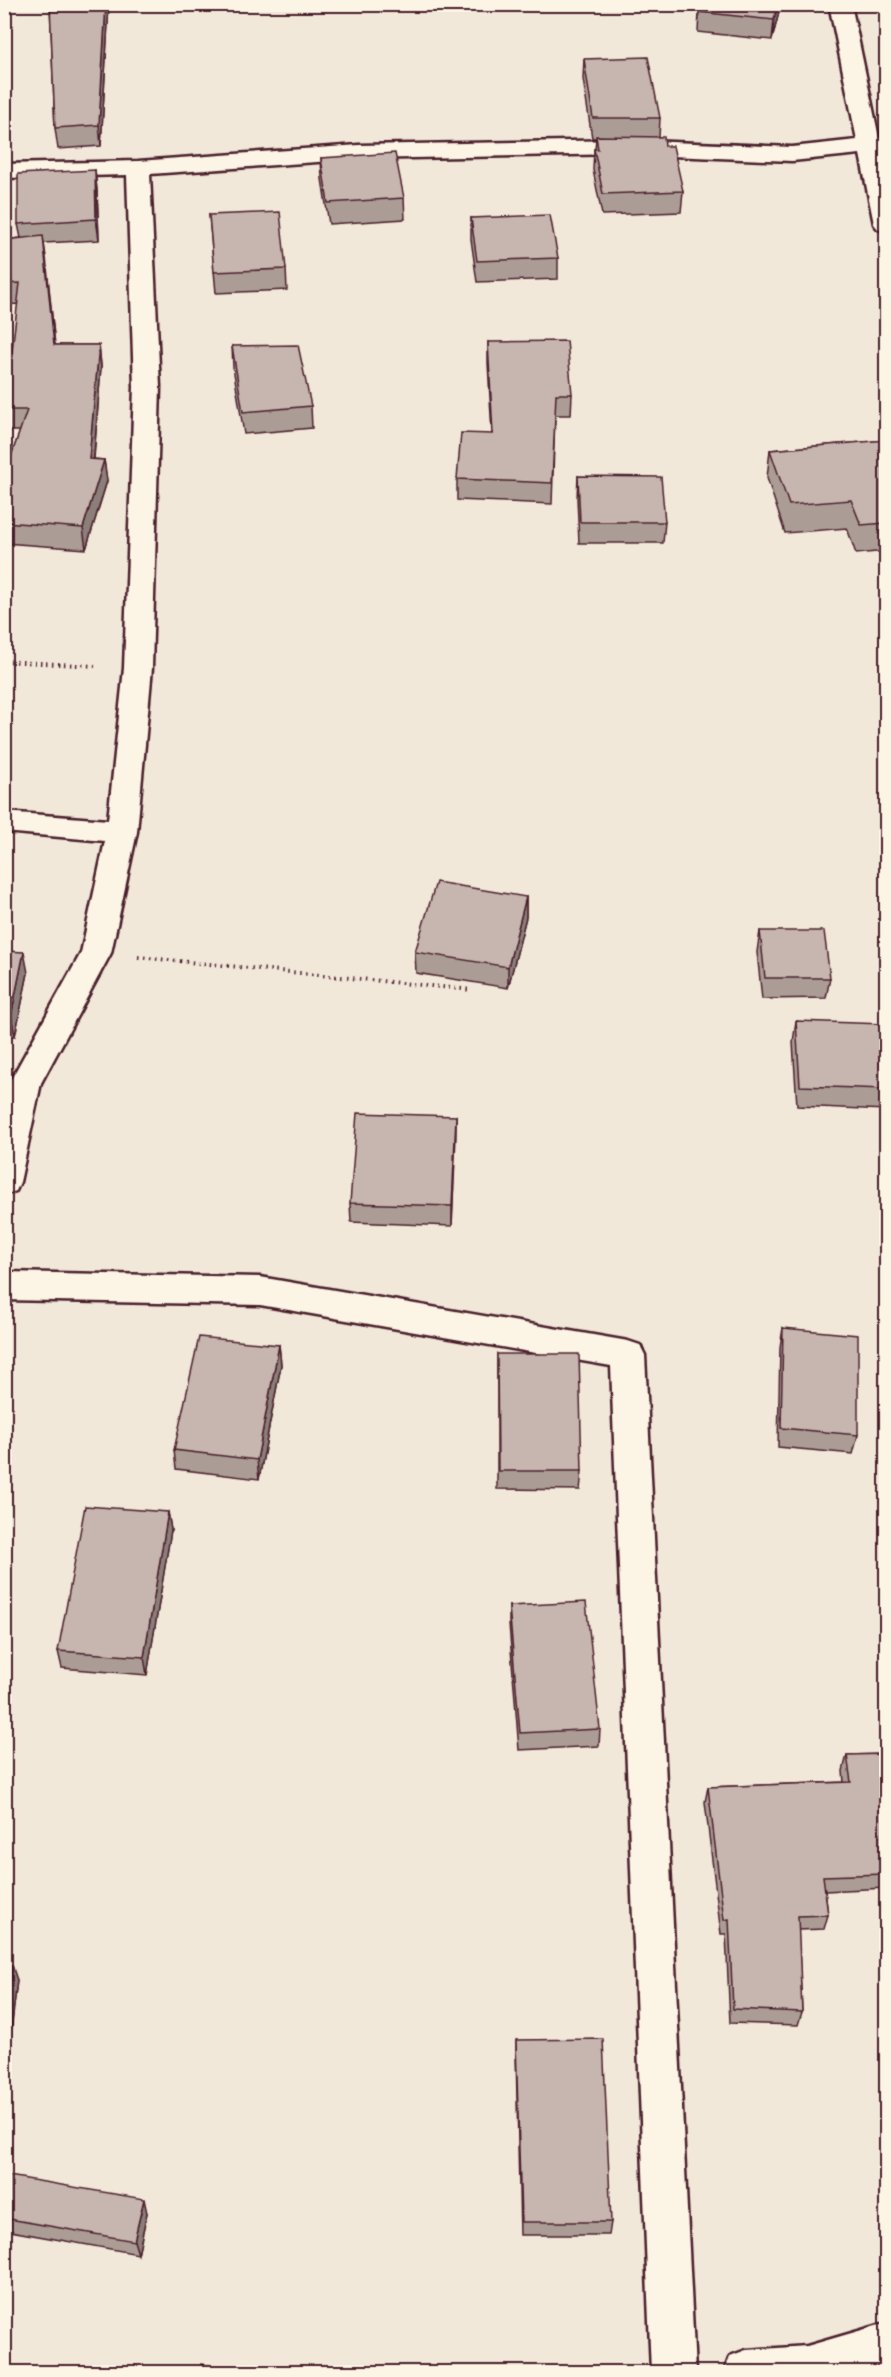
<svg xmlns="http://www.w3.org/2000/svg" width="891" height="2377" viewBox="0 0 891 2377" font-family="'Gochi Hand',sans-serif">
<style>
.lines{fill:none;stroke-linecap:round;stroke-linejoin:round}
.minor-casing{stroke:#4a1f2b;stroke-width:5}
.path{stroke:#4a1f2b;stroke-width:4;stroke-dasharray:1.5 4.5;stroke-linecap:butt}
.minor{fill:#fcf5e5;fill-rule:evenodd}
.wall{fill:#ab9d96;stroke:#4a1f2b;stroke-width:1.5}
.shaded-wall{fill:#8b7f7a;stroke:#4a1f2b;stroke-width:1.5}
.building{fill:#c7b6af;stroke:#4a1f2b;stroke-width:1.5}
</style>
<rect width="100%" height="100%" fill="#f1e8da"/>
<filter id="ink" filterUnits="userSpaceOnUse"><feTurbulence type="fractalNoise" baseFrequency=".0167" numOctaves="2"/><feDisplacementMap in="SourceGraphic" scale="12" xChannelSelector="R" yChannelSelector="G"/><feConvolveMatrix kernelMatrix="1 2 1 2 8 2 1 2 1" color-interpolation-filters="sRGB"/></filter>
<g filter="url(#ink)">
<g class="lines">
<!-- minor casing -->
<g class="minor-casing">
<g id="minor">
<polygon points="829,4 851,4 879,138 886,137 886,151 882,151 886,171 886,231 878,229 874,224 860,154 792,161 624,154 359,159 150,174 160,387 152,668 137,832 111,953 41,1083 20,1182 16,1191 4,1195 4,1104 9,1083 81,953 105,841 4,832 4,812 108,820 124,668 134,387 127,175 4,178 4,164 138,161 359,145 624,140 792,147 857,140"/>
<polygon points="4,1272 260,1277 628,1341 640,1345 645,1355 695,2372 651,2372 611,1366 260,1305 4,1300"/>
<polygon points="886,2323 886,2367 868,2372 724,2372 730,2356 746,2350 807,2346"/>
</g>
</g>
<!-- path -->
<g class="path">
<polyline points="4,661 95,666"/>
<polyline points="138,957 472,990"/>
</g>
<!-- minor -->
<use href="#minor" class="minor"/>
</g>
<!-- wall -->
<g class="wall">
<polygon points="50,4 109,4 101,146 58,149 55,128"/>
<polygon points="701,4 781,4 772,40 698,32 699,12"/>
<polygon points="584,59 660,118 659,137 665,146 683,191 681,212 602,215 593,170 594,149 595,149 596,138 592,138 583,79"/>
<polygon points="321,158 404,198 405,219 329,224 322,179"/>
<polygon points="95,170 97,191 99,240 44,243 55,345 99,345 101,366 94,459 104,460 107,481 86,549 4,543 4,477 20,431 9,431 5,410 18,304 4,305 4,240 21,238 18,224"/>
<polygon points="209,215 286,269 287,290 216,293"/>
<polygon points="471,218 558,258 558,279 477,282 471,239"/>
<polygon points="488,342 572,394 571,415 555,415 552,504 457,500 457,479 492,434 488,363"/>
<polygon points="232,346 311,406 312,428 244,434 233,367"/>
<polygon points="886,440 886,551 856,554 847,528 785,533 767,478 770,450"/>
<polygon points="578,476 665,522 663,543 579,543 577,498"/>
<polygon points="526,897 526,917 508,988 416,973 415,952"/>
<polygon points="760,931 830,978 826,998 762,999 757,952"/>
<polygon points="4,951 28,973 15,1036 4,1036"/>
<polygon points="796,1021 886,1044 886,1110 797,1106 793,1042"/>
<polygon points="456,1116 452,1226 351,1222 350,1203"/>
<polygon points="783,1328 858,1435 853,1454 778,1447 780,1347"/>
<polygon points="279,1345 281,1365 259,1479 176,1469 174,1450"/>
<polygon points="497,1354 582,1471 580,1490 497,1489"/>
<polygon points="168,1512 171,1530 147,1675 62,1668 58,1651"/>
<polygon points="509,1606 600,1729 599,1746 519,1750 509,1624"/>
<polygon points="886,1754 886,1888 825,1891 828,1915 824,1929 798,1930 802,2012 798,2025 730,2023 726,1934 721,1934 705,1802 708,1787 844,1782 843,1771 847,1755"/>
<polygon points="4,1964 17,1980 10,2040 4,2040"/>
<polygon points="516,2040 611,2222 609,2235 520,2235 516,2054"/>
<polygon points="4,2195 147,2213 138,2254 5,2230"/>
</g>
<!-- shaded-wall -->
<g class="shaded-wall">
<polygon points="106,4 109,4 101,146 99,125"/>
<polygon points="778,4 781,4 772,40 774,20"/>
<polygon points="95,170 97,191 99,240 96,219"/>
<polygon points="43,236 46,257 57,366 54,345"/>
<polygon points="99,345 101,366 92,480 89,459"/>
<polygon points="104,460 107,481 86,549 83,528"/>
<polygon points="4,574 8,592 4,605"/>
<polygon points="526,897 526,917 508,988 508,967"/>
<polygon points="24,952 28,973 15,1036 11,1016"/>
<polygon points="456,1116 456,1136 452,1226 452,1206"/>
<polygon points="279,1345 281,1365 259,1479 257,1460"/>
<polygon points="168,1512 171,1530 147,1675 144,1657"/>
<polygon points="12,1965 17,1980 10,2040 5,2025"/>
<polygon points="144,2199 147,2213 138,2254 134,2241"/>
</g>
<!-- building -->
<g class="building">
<polygon points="50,4 106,4 99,125 55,128"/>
<polygon points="701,4 778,4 774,20 699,12"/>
<polygon points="648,57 660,118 593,118 584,59"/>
<polygon points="596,136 664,137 665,146 673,146 683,191 603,194 594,149 598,149"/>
<polygon points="395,153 404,198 328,203 321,158"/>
<polygon points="95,170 96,219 18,224 18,174"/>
<polygon points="280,212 286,269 214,272 209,215"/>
<polygon points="550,215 558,258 477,261 471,218"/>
<polygon points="43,236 54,345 99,345 89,459 104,460 83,528 4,522 4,477 27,410 5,410 20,283 4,284 4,240"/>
<polygon points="567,341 572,394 556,394 552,483 457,479 461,433 493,434 488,342"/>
<polygon points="298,345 311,406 243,412 232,346"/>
<polygon points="886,440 886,523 861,525 851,500 789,505 770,450"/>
<polygon points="578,476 661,477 665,522 580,522"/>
<polygon points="436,882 526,897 508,967 415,952"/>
<polygon points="760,931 824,931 830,978 765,978"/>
<polygon points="4,951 24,952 11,1016 4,1015"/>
<polygon points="796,1021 885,1024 886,1044 886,1089 800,1086"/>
<polygon points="357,1113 456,1116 452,1206 350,1203"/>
<polygon points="783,1328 858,1335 858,1435 781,1428"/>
<polygon points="199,1337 279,1345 257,1460 174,1450"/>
<polygon points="497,1354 579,1354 582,1471 498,1471"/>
<polygon points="85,1506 168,1512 144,1657 58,1651"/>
<polygon points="586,1602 600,1729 520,1733 509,1606"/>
<polygon points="886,1754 886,1874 823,1876 828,1915 798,1916 802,2012 733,2009 729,1919 724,1920 708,1787 851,1782 847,1755"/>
<polygon points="4,1964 12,1965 5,2025 4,2025"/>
<polygon points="603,2039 611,2222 521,2222 516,2040"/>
<polygon points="9,2176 144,2199 134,2241 4,2218 4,2195"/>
<polygon points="886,2362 886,2373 865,2373"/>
<polygon points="201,2364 256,2373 199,2373"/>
</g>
</g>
<!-- margin -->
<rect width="891" height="2377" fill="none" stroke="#fcf5e5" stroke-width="24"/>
<rect x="12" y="12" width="867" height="2353" fill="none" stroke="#4a1f2b" stroke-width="2" filter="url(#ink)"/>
</svg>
